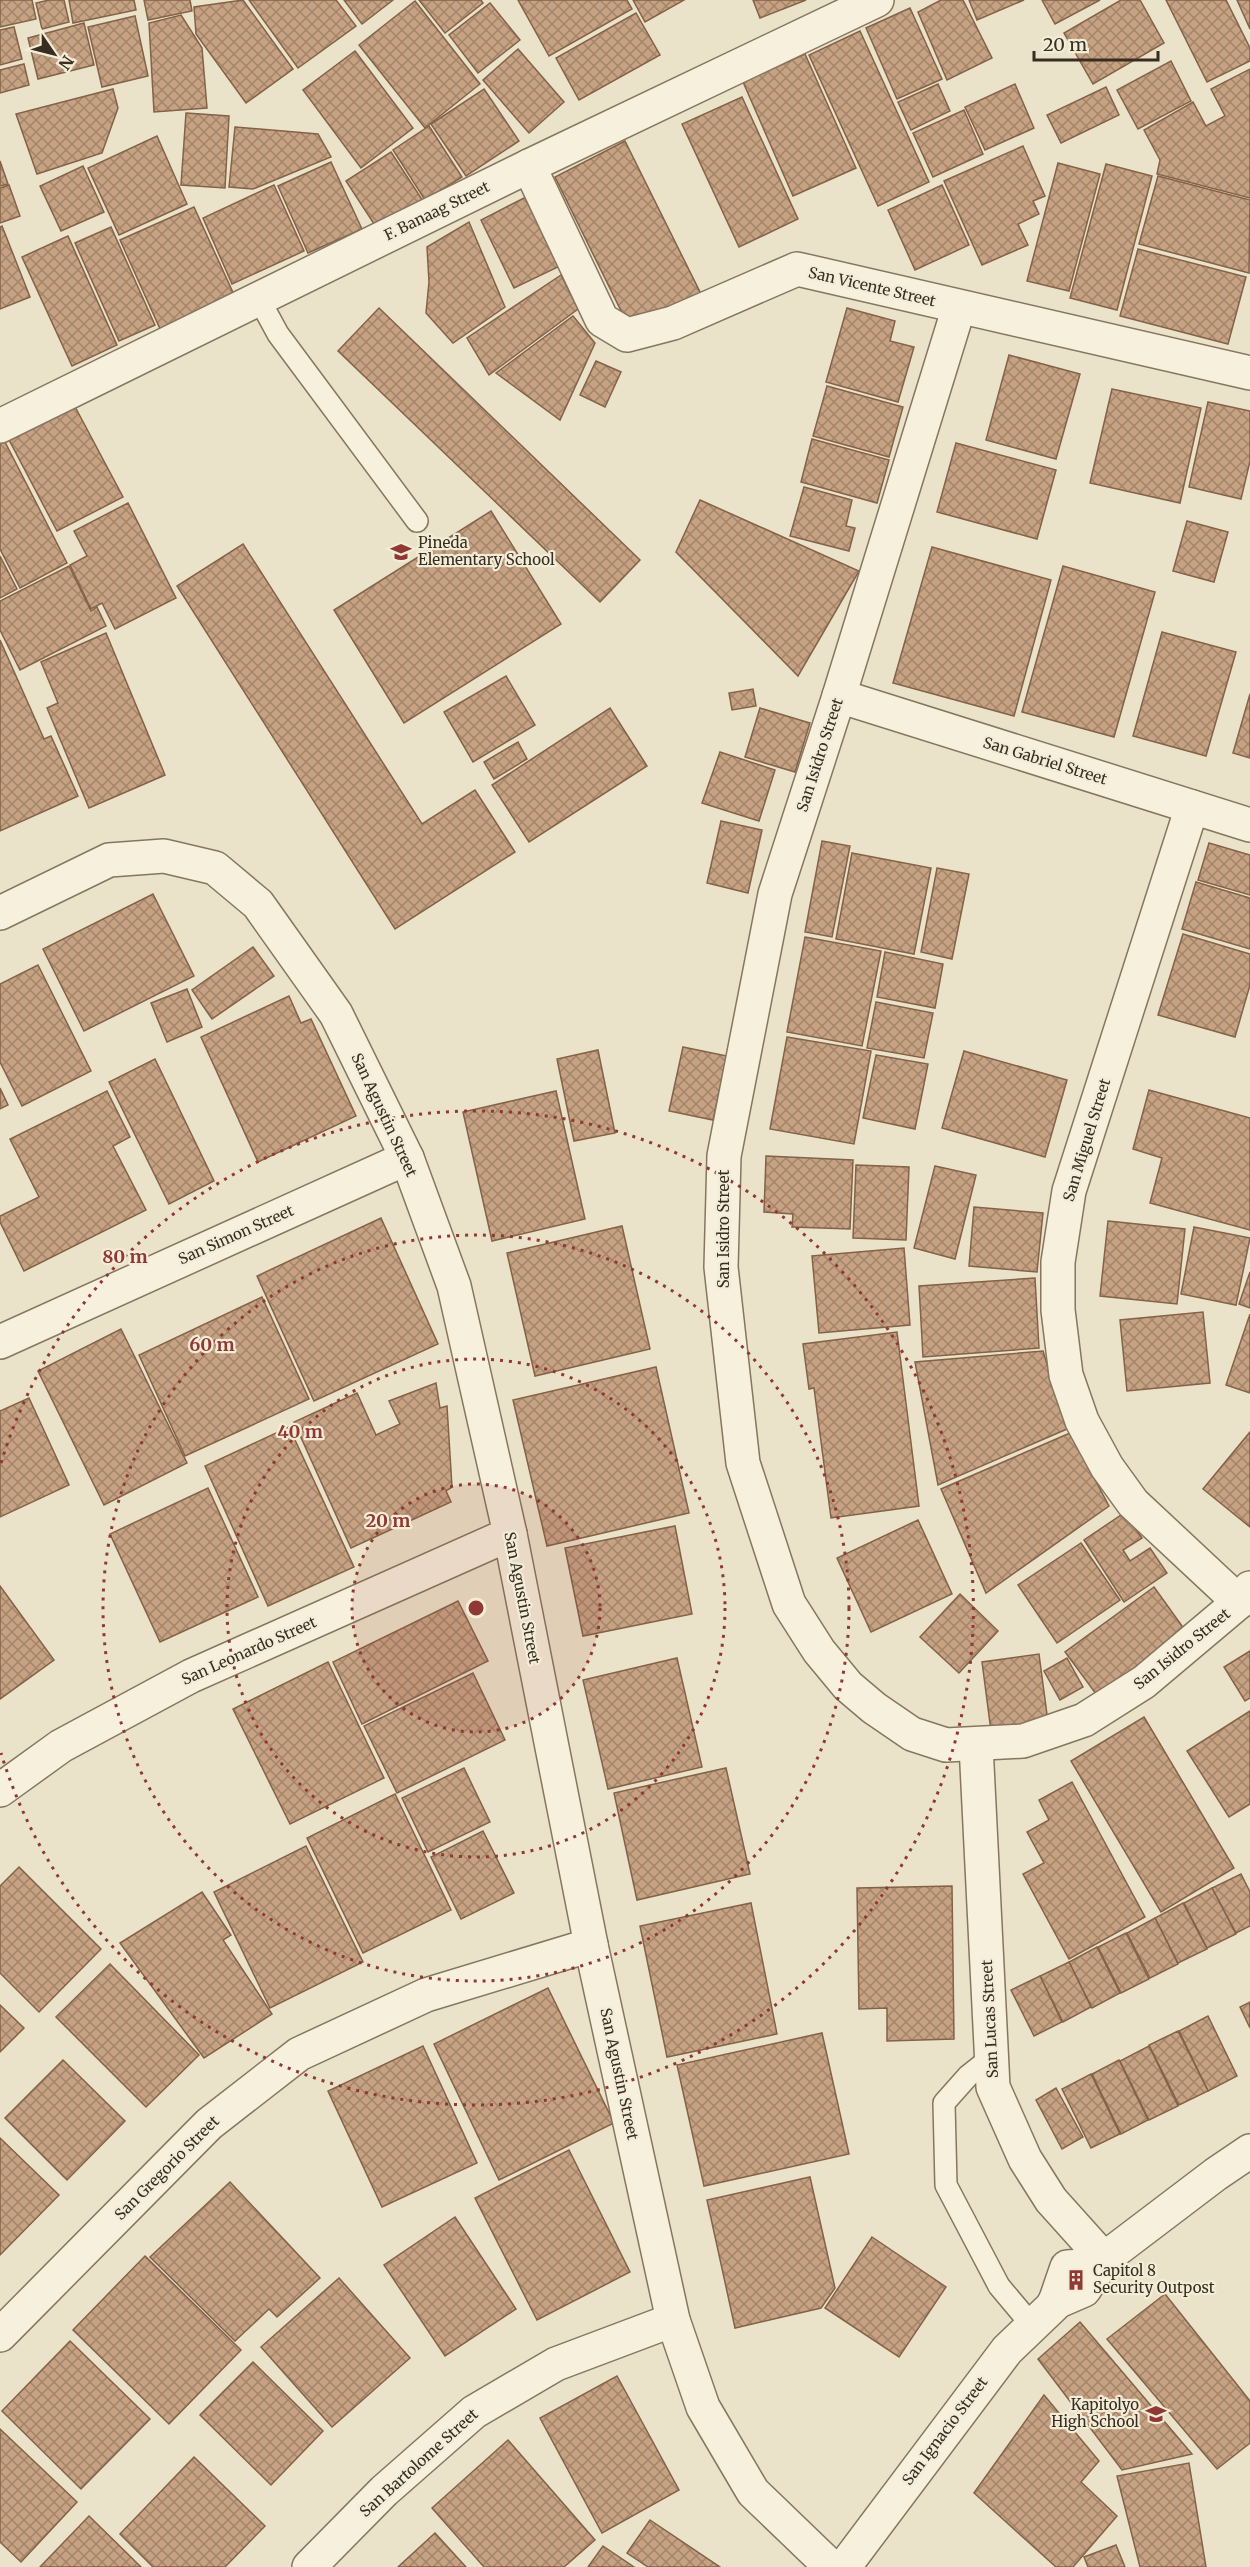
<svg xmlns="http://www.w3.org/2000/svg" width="1250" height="2567" viewBox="0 0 1250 2567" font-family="Merriweather,serif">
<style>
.building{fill:url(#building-cross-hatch);stroke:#836247;stroke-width:1.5}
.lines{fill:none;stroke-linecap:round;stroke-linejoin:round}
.service-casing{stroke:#86765f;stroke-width:24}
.minor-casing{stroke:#86765f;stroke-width:36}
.service{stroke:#f6f0dc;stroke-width:21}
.minor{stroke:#f6f0dc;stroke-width:33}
.ring{fill:none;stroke:#903834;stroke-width:3;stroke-dasharray:3 6}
.labels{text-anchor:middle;stroke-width:4.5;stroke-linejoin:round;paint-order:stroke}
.street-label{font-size:15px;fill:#382d21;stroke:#f3edd8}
.poi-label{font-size:15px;fill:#382d21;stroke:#f3edd8;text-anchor:start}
.centre{fill:#903834;stroke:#f3edd8;stroke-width:3}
.ring-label{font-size:18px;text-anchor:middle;font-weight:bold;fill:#903834;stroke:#f3edd8;stroke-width:4.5;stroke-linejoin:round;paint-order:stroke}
</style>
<defs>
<pattern id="building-cross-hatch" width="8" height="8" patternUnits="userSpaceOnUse" patternTransform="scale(1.5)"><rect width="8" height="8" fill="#c6a282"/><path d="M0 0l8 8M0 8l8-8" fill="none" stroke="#a2846a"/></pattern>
</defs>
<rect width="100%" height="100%" fill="#ebe3c9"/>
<!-- building -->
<g class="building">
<polygon points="0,0 32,0 36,19 0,27"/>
<polygon points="49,0 64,0 69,22 42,29 36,3"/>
<polygon points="69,0 134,0 136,10 73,23"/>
<polygon points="144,0 190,0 192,11 148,20"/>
<polygon points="243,0 293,69 246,103 196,34 194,7"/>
<polygon points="249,0 336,0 356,26 298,68"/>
<polygon points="344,0 393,0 362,24"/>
<polygon points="419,0 481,0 483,3 445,33"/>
<polygon points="518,0 627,0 632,9 549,56"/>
<polygon points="633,0 684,0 645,22"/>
<polygon points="753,0 806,0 760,18"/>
<polygon points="941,0 963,0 992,58 947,80 918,12"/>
<polygon points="969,0 1024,0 977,20"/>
<polygon points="1042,0 1100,0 1055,24"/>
<polygon points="1121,0 1140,0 1164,43 1093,84 1064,33"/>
<polygon points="1166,0 1226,0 1250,48 1250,61 1207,82"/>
<polygon points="1237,0 1250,0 1250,29"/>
<polygon points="415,1 480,84 425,128 359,45"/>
<polygon points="490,3 520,40 478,73 449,35"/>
<polygon points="910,8 942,79 897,99 866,28"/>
<polygon points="636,13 660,55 579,100 556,58"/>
<polygon points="181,15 202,48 207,108 154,112 149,23"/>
<polygon points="135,16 148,76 102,87 88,27"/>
<polygon points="84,23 94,65 38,79 28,38"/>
<polygon points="14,27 22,59 0,65 0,30"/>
<polygon points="860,31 929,182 878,206 809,55"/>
<polygon points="518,49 564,102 529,133 483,80"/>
<polygon points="355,51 413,128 361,168 303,90"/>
<polygon points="805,54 856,168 793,196 743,82"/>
<polygon points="1171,61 1191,101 1138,129 1117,90"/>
<polygon points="24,64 29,85 0,93 0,70"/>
<polygon points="1250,69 1250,198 1157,174 1160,160 1144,130 1193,102 1206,126 1225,116 1211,89"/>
<polygon points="938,84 950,111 911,130 898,102"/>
<polygon points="1015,84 1034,128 985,150 965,107"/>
<polygon points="1106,87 1119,115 1061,143 1047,115"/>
<polygon points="113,89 118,108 102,153 37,174 16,114"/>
<polygon points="484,89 519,141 466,176 431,124"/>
<polygon points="742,97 798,219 739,247 682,124"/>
<polygon points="964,110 983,154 933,177 913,133"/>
<polygon points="186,113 229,116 225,188 181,185"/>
<polygon points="429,126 462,177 425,200 393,150"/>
<polygon points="235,127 318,134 331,157 253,189 229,187"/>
<polygon points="157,136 187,204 119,235 88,168"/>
<polygon points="625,141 701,294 630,329 555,177"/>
<polygon points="1023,146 1045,196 1033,201 1039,214 1018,224 1028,245 982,265 944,181"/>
<polygon points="391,152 423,201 378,230 346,181"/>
<polygon points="0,161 8,184 0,186"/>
<polygon points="331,162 362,229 308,253 278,186"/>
<polygon points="1058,163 1100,174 1069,291 1027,281"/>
<polygon points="1106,164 1152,176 1117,310 1070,298"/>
<polygon points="83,166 104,212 61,231 40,186"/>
<polygon points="1158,176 1250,200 1249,273 1139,244"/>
<polygon points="9,185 20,216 0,223 0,188"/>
<polygon points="274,185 304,251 232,284 203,218"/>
<polygon points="942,185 969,245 915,270 888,210"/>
<polygon points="526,197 560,266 514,288 481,220"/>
<polygon points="194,207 235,297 161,331 120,240"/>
<polygon points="469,222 505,307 453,343 426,313 429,282 427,247"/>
<polygon points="2,226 30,297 0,309 0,227"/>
<polygon points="111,227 155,325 119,341 75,243"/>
<polygon points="68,236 117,345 72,366 22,257"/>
<polygon points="1138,249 1246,277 1228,344 1120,316"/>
<polygon points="561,275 578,309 489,375 467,338"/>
<polygon points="379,308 640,560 600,602 338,351"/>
<polygon points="847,308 895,321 890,341 914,347 898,402 826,382"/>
<polygon points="573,316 595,343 560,420 496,373"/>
<polygon points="1009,355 1080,374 1056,459 986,440"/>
<polygon points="596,361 621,372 605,407 580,395"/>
<polygon points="827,386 903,407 889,457 813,436"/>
<polygon points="1112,389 1201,408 1180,503 1090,483"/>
<polygon points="72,401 123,497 57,531 7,436"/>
<polygon points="1208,402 1250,411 1250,461 1241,499 1189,487"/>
<polygon points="812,439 889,460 877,503 801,482"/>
<polygon points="4,440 67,563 20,588 0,549 0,443"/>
<polygon points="956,443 1056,470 1037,539 937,512"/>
<polygon points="804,487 852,500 846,526 855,528 849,551 790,536"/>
<polygon points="700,500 859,571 798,676 676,552"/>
<polygon points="128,503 176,598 115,629 102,603 91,609 70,565 87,556 74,531"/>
<polygon points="491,511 561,624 404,723 334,610"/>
<polygon points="1187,521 1228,532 1214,582 1173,571"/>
<polygon points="243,544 422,824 475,790 515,852 395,929 177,586"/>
<polygon points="932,547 1051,580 1014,716 893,683"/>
<polygon points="0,556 17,589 0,598"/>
<polygon points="69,566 91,611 97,607 106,626 20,670 0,630 0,601"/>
<polygon points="1063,566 1155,592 1114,737 1022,712"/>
<polygon points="1162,632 1236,652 1206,756 1133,736"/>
<polygon points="106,633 165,775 89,808 47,708 58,703 41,662"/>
<polygon points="0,640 44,739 51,736 78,796 0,831"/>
<polygon points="506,676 535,725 473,762 444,712"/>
<polygon points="753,689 756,706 732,710 729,693"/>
<polygon points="1250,694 1250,758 1233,753"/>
<polygon points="610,708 647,766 529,842 492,785"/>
<polygon points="760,708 810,723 795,772 745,757"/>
<polygon points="518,742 527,759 494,779 484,762"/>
<polygon points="720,752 775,770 759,821 702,803"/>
<polygon points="721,821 762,830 748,893 707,883"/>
<polygon points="822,841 850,846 832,937 805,932"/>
<polygon points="1209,843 1250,855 1250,895 1198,880"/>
<polygon points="852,853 931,868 914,954 836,939"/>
<polygon points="937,868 969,874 952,959 921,952"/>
<polygon points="1196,882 1250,898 1250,949 1182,929"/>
<polygon points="153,894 194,976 84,1031 43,949"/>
<polygon points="1183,934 1250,954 1250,985 1235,1037 1158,1015"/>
<polygon points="805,937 881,951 862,1046 787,1032"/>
<polygon points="253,947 274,976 212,1019 192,990"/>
<polygon points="885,952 943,964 935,1008 877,997"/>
<polygon points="38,965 91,1071 22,1106 0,1062 0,984"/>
<polygon points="187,989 202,1027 167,1042 151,1003"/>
<polygon points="289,996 301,1023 311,1019 356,1116 258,1162 201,1037"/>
<polygon points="876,1002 933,1013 924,1058 867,1048"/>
<polygon points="787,1037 871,1051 854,1144 770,1129"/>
<polygon points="683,1047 727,1056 713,1120 669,1111"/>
<polygon points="598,1050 615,1133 574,1141 557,1059"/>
<polygon points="964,1051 1067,1080 1045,1157 942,1128"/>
<polygon points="876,1055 928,1064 915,1129 863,1118"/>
<polygon points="155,1059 214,1181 169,1204 109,1082"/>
<polygon points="0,1088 8,1105 0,1109"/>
<polygon points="1149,1090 1250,1118 1250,1230 1150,1203 1162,1158 1133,1149"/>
<polygon points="107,1091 130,1137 113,1146 146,1210 24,1271 0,1222 0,1216 39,1197 10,1139"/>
<polygon points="556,1091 585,1219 492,1241 463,1112"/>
<polygon points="766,1156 853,1160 850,1229 792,1227 793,1214 764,1212"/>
<polygon points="856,1165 909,1167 906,1240 853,1238"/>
<polygon points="935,1166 976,1175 955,1259 914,1248"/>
<polygon points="974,1207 1043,1213 1037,1272 969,1266"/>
<polygon points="381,1218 438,1344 314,1401 257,1276"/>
<polygon points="1108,1221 1185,1229 1177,1304 1100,1296"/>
<polygon points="622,1226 650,1349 535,1376 507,1253"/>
<polygon points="1194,1227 1250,1238 1236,1305 1181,1294"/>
<polygon points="904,1248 910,1325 819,1333 812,1256"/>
<polygon points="1250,1272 1250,1308 1239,1304"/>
<polygon points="1035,1278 1039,1348 923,1357 919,1286"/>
<polygon points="262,1297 309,1399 185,1456 139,1355"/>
<polygon points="1203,1312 1210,1383 1127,1391 1120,1320"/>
<polygon points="1250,1314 1250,1393 1226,1385"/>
<polygon points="121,1329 187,1463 104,1505 38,1371"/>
<polygon points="897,1332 919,1506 831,1518 814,1388 809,1389 803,1344"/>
<polygon points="1043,1351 1067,1429 938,1485 915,1362"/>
<polygon points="656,1367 689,1513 547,1546 513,1400"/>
<polygon points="436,1383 440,1408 447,1406 452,1487 446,1491 451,1502 351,1548 294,1422 357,1393 376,1435 400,1424 389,1401"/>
<polygon points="29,1398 69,1485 0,1517 0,1411"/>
<polygon points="289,1427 354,1567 268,1606 205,1466"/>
<polygon points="1250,1432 1250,1527 1203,1489"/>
<polygon points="1070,1433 1109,1506 986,1593 941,1489"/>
<polygon points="208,1488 258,1597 160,1642 110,1534"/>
<polygon points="1124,1513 1142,1538 1123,1550 1130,1561 1150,1548 1167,1573 1124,1602 1084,1540"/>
<polygon points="918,1520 952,1594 871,1632 837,1558"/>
<polygon points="675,1526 692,1614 583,1636 565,1548"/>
<polygon points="1081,1543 1120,1600 1057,1643 1018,1585"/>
<polygon points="0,1586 54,1660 0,1699"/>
<polygon points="1154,1587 1190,1637 1102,1702 1065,1652"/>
<polygon points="960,1594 998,1631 959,1673 920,1637"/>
<polygon points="458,1601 488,1661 362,1724 333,1662"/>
<polygon points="1250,1651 1250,1698 1245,1701 1224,1667"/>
<polygon points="1039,1654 1048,1722 991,1731 982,1662"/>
<polygon points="677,1658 702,1767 608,1789 583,1680"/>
<polygon points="1067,1658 1083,1687 1060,1700 1044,1671"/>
<polygon points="328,1662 384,1778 290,1824 233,1709"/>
<polygon points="473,1673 505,1740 397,1793 364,1726"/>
<polygon points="1250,1711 1250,1804 1229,1817 1187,1751"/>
<polygon points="1144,1717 1234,1868 1161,1912 1071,1761"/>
<polygon points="464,1768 490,1822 428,1852 402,1798"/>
<polygon points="726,1768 750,1874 637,1900 614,1793"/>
<polygon points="1072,1782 1145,1917 1069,1959 1023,1874 1044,1863 1027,1832 1049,1820 1039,1800"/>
<polygon points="395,1794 451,1910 363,1953 307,1838"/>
<polygon points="483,1831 514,1893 461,1919 431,1857"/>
<polygon points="306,1846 363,1962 270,2008 214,1892"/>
<polygon points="19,1867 101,1949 39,2012 0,1973 0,1886"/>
<polygon points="1241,1874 1250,1892 1250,1926 1236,1933 1212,1888"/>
<polygon points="952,1886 954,2039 887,2041 887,2008 859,2009 857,1888"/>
<polygon points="1212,1888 1236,1934 1207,1948 1184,1903"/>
<polygon points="202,1892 231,1935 223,1940 272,2014 204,2058 120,1943"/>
<polygon points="751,1903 777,2034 667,2057 640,1926"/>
<polygon points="1183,1903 1207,1949 1178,1963 1155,1918"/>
<polygon points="1155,1918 1178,1964 1150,1978 1127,1933"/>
<polygon points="1126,1933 1149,1979 1121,1993 1098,1947"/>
<polygon points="1097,1947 1120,1993 1092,2008 1069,1962"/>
<polygon points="1069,1962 1091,2007 1063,2022 1040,1976"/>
<polygon points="110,1964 199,2055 146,2107 56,2017"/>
<polygon points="1040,1976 1062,2022 1034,2036 1011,1990"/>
<polygon points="548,1988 614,2123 499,2180 434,2044"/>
<polygon points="1250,2002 1250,2028 1240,2007"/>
<polygon points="0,2005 24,2028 0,2052"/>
<polygon points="1208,2016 1237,2076 1208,2091 1179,2031"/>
<polygon points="1178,2031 1208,2091 1179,2105 1149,2045"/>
<polygon points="822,2033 849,2154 704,2186 677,2065"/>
<polygon points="423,2046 477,2163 382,2207 328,2091"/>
<polygon points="1149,2046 1178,2106 1149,2120 1120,2061"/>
<polygon points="63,2060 125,2121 67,2180 5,2118"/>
<polygon points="1119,2060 1148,2120 1121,2134 1092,2074"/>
<polygon points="1091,2074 1120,2134 1091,2148 1062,2089"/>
<polygon points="1056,2088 1083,2137 1062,2149 1036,2100"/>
<polygon points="0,2138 59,2195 0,2255"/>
<polygon points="569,2150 630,2272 537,2320 475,2198"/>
<polygon points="810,2177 835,2288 821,2308 735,2328 707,2200"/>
<polygon points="230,2182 320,2278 277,2317 269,2309 235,2341 150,2257"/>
<polygon points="455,2217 516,2309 445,2356 384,2265"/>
<polygon points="872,2237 946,2287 899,2357 825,2308"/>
<polygon points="145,2256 241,2350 169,2424 73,2330"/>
<polygon points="339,2278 410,2358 332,2427 261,2347"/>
<polygon points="1165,2294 1250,2401 1250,2443 1217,2469 1107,2339"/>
<polygon points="1080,2322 1192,2454 1122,2470 1038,2359"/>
<polygon points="70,2341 150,2419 81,2489 2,2411"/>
<polygon points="253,2362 323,2431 271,2485 200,2415"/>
<polygon points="617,2376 679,2490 602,2533 540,2418"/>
<polygon points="1044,2395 1099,2461 1081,2482 1117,2516 1073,2567 1056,2567 974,2493"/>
<polygon points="0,2429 77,2502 21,2562 0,2542"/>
<polygon points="508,2440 595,2540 564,2567 484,2567 432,2508"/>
<polygon points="194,2457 265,2526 225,2567 153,2567 120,2534"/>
<polygon points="1189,2463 1206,2567 1140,2567 1117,2476"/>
<polygon points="89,2516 141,2567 40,2567"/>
<polygon points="650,2520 720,2567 648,2567 627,2553"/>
<polygon points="435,2533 466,2567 398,2567"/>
<polygon points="1116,2545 1125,2567 1088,2567 1084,2557"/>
<polygon points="603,2546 634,2567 588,2567"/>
</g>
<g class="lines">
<!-- service casing -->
<g class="service-casing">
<g id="service">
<polyline points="259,299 278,334 417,521"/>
<polyline points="992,2057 968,2076 944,2103 946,2185 999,2286 1025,2317"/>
</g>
</g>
<!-- minor casing -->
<g class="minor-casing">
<g id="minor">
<polyline points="529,166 602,320 627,335 673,323 797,269 1250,373"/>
<polyline points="959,307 839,696 775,894 724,1156 721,1267 743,1463 789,1604 819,1651 848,1686 874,1708 912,1734 946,1745 1023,1741 1084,1720 1144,1682 1239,1602 1250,1588"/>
<polyline points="0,426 529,166 877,0"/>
<polyline points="839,696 1250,825"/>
<polyline points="1192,807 1069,1191 1058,1262 1058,1310 1066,1375 1082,1421 1107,1467 1133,1503 1239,1602"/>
<polyline points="0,913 109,860 164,856 215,868 258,904 336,1014 407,1158 454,1286 510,1534 591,1945 673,2320 703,2407 753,2492 831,2567"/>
<polyline points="0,1342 407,1158"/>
<polyline points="976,1745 993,2087 1025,2159 1051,2200 1104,2259"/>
<polyline points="0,1790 61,1746 191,1676 510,1534"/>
<polyline points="1054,2303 1084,2290 1104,2259 1216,2174 1250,2151"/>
<polyline points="0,2335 209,2124 299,2054 426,1995 591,1945"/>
<polyline points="309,2567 384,2491 474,2412 556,2364 673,2320"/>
<polyline points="844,2567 1007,2350 1054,2305 1067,2267 1098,2265"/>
</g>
</g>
<!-- service -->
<use href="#service" class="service"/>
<!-- minor -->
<use href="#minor" class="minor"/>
</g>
<!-- distance rings -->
<circle cx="476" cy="1608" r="124" fill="#903834" fill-opacity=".12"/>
<g class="ring">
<circle cx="476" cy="1608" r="124"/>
<circle cx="476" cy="1608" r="249"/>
<circle cx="476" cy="1608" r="373"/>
<path d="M1 1463A497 497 0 1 1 1 1753"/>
</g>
<!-- icons -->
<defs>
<g id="school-bare" transform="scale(1.62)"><path d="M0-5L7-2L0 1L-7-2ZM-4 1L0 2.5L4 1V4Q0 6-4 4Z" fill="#903834" stroke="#f3edd8" stroke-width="2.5" paint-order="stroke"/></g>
<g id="building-bare" transform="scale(1.62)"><path d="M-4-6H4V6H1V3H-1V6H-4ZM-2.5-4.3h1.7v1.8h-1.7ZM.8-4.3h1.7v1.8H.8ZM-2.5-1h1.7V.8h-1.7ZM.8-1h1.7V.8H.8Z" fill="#903834" stroke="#f3edd8" stroke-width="2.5" paint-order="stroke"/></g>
</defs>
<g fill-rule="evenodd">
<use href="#school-bare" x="401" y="552"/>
<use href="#building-bare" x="1076" y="2280"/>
<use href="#school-bare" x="1156" y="2414"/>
</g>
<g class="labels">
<!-- street labels -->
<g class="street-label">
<text transform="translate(437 211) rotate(-26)" y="5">F. Banaag Street</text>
<text transform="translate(872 287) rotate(13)" y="5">San Vicente Street</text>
<text transform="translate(820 755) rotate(-72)" y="5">San Isidro Street</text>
<text transform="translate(1045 761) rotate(17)" y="5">San Gabriel Street</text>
<text transform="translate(384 1115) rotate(65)" y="5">San Agustin Street</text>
<text transform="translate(1087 1140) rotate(-73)" y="5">San Miguel Street</text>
<text transform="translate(724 1229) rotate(-90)" y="5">San Isidro Street</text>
<text transform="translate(236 1235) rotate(-24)" y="5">San Simon Street</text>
<text transform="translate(522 1598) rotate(79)" y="5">San Agustin Street</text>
<text transform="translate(1182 1649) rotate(-39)" y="5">San Isidro Street</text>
<text transform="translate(249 1651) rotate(-24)" y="5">San Leonardo Street</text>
<text transform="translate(990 2019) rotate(-93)" y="5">San Lucas Street</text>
<text transform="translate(619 2074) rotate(78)" y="5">San Agustin Street</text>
<text transform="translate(167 2168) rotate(-45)" y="5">San Gregorio Street</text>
<text transform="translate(945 2431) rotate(-53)" y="5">San Ignacio Street</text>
<text transform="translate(419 2463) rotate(-42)" y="5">San Bartolome Street</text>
</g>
<!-- poi labels -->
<g class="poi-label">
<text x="418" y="548">Pineda<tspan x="418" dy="17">Elementary School</tspan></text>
<text x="1093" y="2276">Capitol 8<tspan x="1093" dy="17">Security Outpost</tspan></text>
<text x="1139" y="2410" text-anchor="end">Kapitolyo<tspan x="1139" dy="17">High School</tspan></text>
</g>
</g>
<circle cx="476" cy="1608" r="9" class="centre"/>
<g class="ring-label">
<text x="125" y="1263">80 m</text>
<text x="212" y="1351">60 m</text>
<text x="300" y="1438">40 m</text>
<text x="388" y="1527">20 m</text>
</g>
<!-- north arrow -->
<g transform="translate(54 54) rotate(125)" stroke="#f3edd8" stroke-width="4.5" paint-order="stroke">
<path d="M0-4.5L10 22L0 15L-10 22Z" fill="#382d21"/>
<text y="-9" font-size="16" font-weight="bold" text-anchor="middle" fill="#382d21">N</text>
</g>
<!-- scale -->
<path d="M1034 51v9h124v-9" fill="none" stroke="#382d21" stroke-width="3"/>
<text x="1043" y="51" font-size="18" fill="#382d21" stroke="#f3edd8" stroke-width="4.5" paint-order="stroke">20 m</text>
</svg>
